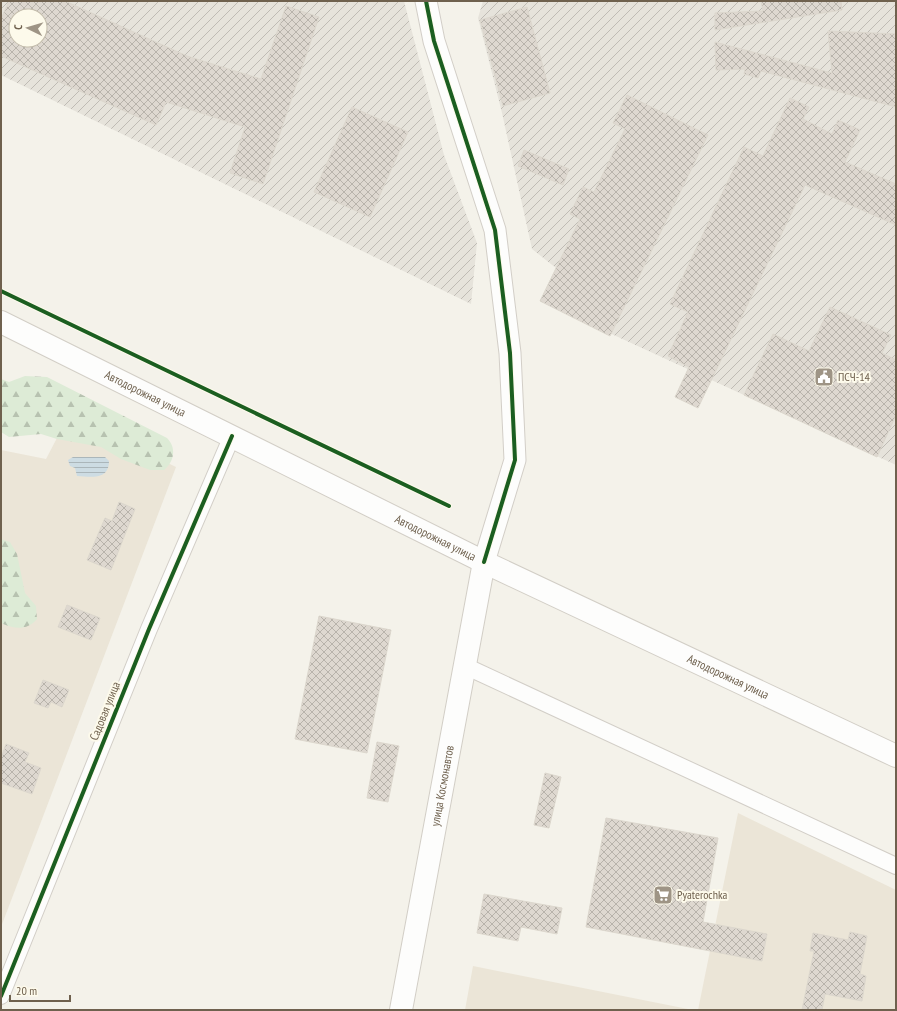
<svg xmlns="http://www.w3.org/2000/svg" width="897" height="1011" viewBox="0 0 897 1011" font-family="'PT Sans Narrow',sans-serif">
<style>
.residential{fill:#ebe5d7}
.industrial{fill:url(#industrial-furrows);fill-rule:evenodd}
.forest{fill:url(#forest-firs)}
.water{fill:url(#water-rules)}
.building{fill:url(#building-cross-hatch);stroke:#dcd7cd;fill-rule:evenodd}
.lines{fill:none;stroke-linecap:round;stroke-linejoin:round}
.minor-casing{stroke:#d2cec7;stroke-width:18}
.tertiary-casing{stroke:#d2cec7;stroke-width:23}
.secondary-casing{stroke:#d2cec6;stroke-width:24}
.minor{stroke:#fdfdfc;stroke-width:16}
.tertiary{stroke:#fdfdfc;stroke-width:21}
.secondary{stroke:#fdfdfc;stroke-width:22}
.cycleway-casing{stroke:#fdfaeb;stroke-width:6}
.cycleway{stroke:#1b5e20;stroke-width:4}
.labels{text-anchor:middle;stroke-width:4;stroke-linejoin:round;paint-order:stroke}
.poi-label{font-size:12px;fill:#6f614e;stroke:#fdfaeb;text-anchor:start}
.street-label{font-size:12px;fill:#6f614e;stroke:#fdfaeb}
</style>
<defs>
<pattern id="industrial-furrows" width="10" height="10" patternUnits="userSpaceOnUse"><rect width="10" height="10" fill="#e6e3db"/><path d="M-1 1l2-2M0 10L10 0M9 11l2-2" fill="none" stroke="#bfbbb4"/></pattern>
<pattern id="forest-firs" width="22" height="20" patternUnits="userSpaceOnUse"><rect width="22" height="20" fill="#ddebd6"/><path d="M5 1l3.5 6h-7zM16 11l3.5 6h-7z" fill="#b7c2b0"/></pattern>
<pattern id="water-rules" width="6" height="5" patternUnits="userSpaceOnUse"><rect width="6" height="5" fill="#cddce3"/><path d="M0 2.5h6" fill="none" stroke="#abb6ba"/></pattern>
<pattern id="building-cross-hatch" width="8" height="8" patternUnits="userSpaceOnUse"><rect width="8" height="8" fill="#ded8d0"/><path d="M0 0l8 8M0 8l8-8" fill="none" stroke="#b8b3ab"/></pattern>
</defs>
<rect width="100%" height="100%" fill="#f4f2ea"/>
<!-- residential -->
<g class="residential">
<polygon points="69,415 176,467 1,927 1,450 46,459"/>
<polygon points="738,813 896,890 896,1010 698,1010"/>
<polygon points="473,966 693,1010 465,1010"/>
</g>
<!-- industrial -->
<g class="industrial">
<path d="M1,1H404L444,155L477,243L471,304L1,75ZM16,16H40V40H16Z"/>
<polygon points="483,1 896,1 896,465 540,301 556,268 532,249 502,113 478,18"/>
</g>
<!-- forest -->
<g class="forest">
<path d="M25,376L47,377L167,438C177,448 174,462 164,470H150L121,459L101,447L57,439L41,434L9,437L1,432V379L9,382Z"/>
<path d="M1,539L10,542L17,554L25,593L36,606L37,619C27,631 14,629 1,623Z"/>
</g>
<!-- water -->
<path class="water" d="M73,457H105L109,461C109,480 92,477 77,476L75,468L70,466L68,460Z"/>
<!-- building -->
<g class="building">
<path d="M9,1H65L187,56L261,79L286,6L319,17L263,184L230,173L245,127L166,102L156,125L1,56V19ZM16,16H40V40H16Z"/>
<polygon points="761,1 841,1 842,10 715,30 715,13 763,11"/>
<polygon points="527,7 550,93 503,106 480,20"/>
<polygon points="828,31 896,34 896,107 761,71 758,78 744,74 745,69 716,70 715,42 832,73"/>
<polygon points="627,95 708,135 610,336 540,301 580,219 570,214 583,187 594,192 625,129 613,123"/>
<polygon points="790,98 809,107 803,119 832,134 838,120 860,130 845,162 896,184 896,225 805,185 698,408 675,397 689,367 668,356 688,312 670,304 744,147 763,156"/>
<polygon points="352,107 408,132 370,217 314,192"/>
<polygon points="524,150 569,169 563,185 518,166"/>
<polygon points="830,307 891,335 882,353 896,360 896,415 877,457 744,395 773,334 809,351"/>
<polygon points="119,502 135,509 111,570 87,560 105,518 112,521"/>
<polygon points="67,605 100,618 91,640 58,627"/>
<polygon points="319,616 391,630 367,753 295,739"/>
<polygon points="43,680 69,690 62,707 51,702 48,708 34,703"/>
<polygon points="377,742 399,746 388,802 367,798"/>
<polygon points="6,744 29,753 25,762 41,768 32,794 1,783 1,758"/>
<polygon points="545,773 561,777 549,828 534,825"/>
<polygon points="606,818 718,838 703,922 767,934 762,961 586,927"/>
<polygon points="484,894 562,908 557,934 521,927 518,941 477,933"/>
<polygon points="850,932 867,936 860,974 866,976 862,1001 825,994 822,1010 802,1010 814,951 810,951 813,933 848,940"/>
</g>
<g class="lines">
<!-- minor casing -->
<g class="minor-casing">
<g id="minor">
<polyline points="465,666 896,866"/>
<polyline points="1,996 149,629 232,436"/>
</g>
</g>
<!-- tertiary casing -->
<g class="tertiary-casing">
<polyline id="tertiary" points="426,1 434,41 495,230 510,353 515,460 484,562"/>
</g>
<!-- secondary casing -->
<g class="secondary-casing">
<g id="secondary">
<path id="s1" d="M1,322L484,562L896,756"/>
<path id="s2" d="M401,1010L484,562"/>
</g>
</g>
<!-- minor -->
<use href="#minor" class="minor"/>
<!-- tertiary -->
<use href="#tertiary" class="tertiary"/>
<!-- secondary -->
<use href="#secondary" class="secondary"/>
<!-- cycleway casing -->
<g class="cycleway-casing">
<g id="cycleway">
<polyline points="426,1 434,41 495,230 510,353 515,460 484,562"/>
<polyline points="1,291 449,506"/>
<polyline points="1,996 149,629 232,436"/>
</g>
</g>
<!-- cycleway -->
<use href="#cycleway" class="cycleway"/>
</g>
<!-- icons -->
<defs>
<g id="civic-square" transform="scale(1)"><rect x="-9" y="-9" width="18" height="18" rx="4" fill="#9e9485" stroke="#fdfaeb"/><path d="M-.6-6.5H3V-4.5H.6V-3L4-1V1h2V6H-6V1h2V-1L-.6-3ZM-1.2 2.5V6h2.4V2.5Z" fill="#fff"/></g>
<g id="supermarket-square" transform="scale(1)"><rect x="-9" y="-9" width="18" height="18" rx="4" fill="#9e9485" stroke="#fdfaeb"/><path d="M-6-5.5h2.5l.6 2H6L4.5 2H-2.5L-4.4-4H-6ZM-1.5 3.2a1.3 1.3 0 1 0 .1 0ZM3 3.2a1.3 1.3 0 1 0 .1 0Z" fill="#fff"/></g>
</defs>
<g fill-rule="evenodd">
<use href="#civic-square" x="824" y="377"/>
<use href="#supermarket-square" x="663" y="895"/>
</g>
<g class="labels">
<!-- poi labels -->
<g class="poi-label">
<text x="838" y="381">ПСЧ-14</text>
<text x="677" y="899">Pyaterochka</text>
</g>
<!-- street labels -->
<g class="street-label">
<text dy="4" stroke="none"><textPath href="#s1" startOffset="161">Автодорожная улица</textPath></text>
<text dy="4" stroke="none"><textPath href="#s1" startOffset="485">Автодорожная улица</textPath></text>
<text dy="4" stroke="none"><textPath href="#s1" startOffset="809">Автодорожная улица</textPath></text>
<text transform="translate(105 711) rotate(-68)" y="4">Садовая улица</text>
<text dy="4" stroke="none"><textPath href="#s2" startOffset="228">улица Космонавтов</textPath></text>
</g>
</g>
<!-- border -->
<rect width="897" height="1011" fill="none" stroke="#6f614e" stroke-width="4"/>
<!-- north arrow -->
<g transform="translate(28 28) rotate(275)"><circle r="19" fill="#fdfaeb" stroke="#c4bdac"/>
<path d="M0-3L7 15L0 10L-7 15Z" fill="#9e9485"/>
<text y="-6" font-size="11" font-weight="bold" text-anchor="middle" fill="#6f614e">С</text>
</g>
<!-- scale -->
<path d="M10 995v6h60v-6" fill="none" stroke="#6f614e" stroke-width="2"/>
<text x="16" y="995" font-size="12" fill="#6f614e" stroke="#fdfaeb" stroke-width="3" paint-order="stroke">20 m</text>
</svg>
